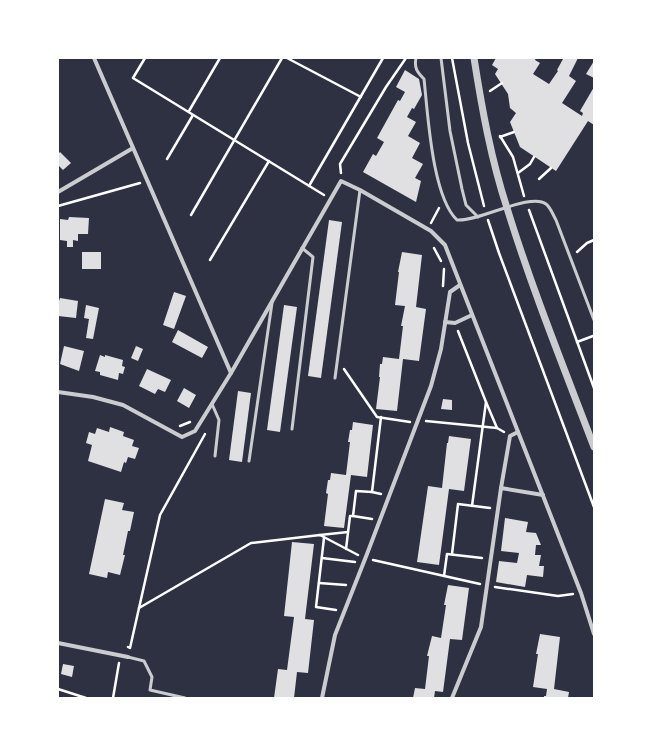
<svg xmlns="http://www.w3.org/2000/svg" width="652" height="756" viewBox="0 0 652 756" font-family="'DejaVu Sans',sans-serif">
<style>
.building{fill:#e0e0e3}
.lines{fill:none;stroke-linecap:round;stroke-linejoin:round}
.path{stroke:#fff;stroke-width:2.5}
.service{stroke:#caccd0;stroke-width:3}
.minor{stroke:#caccd0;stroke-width:4}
.tertiary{stroke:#caccd0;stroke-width:7}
</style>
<rect width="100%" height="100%" fill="#2d3142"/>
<!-- building -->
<g class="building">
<polygon points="496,58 536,58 535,60 540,63 533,74 549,84 558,71 557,70 563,59 560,58 578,58 569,76 576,81 562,103 582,116 583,113 580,111 594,87 594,125 588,121 556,171 520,147 510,122 516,113 510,108 508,94 495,74 498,69 492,65"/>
<polygon points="594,61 594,78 586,74"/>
<polygon points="405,70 419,79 422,95 414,109 412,108 407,117 416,122 408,136 420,143 412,158 423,164 415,178 421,181 416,202 363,172 373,154 376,156 384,142 377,138 398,100 400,101 405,92 396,87"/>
<polygon points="60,152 71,163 63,170 58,165 58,154"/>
<polygon points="69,217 89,218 88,234 78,234 78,241 73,240 73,247 67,247 67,241 60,240 60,219 68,220"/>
<polygon points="329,220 342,222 321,378 308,376"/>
<rect x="82" y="252" width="19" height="17"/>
<polygon points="402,252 422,255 416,307 426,309 419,361 403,359 397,411 376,409 380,377 379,377 380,364 382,364 383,357 399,359 403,326 401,326 405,306 395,305 399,272 398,272"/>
<polygon points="174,292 186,296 174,329 163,325"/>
<polygon points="60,298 78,301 76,318 58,316 58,304"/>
<polygon points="86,305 99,308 93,339 86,338 89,319 84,318"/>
<polygon points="284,305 297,307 280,432 267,430"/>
<polygon points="178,330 208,347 202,358 172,342"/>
<polygon points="64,346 84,351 79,371 60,364"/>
<polygon points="136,346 143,349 138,361 131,358"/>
<polygon points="100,355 105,357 105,355 123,360 122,366 125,367 123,374 119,373 118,380 100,375 100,372 95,371"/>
<polygon points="147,369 171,380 165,392 158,389 155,394 139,386"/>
<polygon points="184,388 196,395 189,408 177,401"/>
<polygon points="238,391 251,393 242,462 229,460"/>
<polygon points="443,399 452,400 452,410 441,409"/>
<polygon points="353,422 373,425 367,477 351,475 344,528 324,526 328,494 326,493 328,480 330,480 331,473 346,475 350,442 348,442 350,430 352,430"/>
<polygon points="110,427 124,432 123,436 134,440 132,446 139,448 135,459 128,457 126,463 124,462 121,472 88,461 92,445 86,443 89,432 95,434 97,428 109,432"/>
<polygon points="449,436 471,439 464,491 449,489 439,565 417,562 428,486 442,488 447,443 448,443"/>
<polygon points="105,499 124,503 122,510 134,512 130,531 128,531 123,555 125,555 120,575 108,572 107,578 89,574"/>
<polygon points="505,518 528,522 526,532 536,533 541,545 536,545 535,555 541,555 539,566 544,566 543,577 527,575 525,587 496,582 499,561 517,563 519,553 501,551"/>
<polygon points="292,542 314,544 305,619 314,620 308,673 297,672 294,698 274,698 278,669 287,670 294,617 284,616"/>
<polygon points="448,585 469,588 462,640 450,639 443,692 435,691 434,698 413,698 415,688 425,689 429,656 427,656 432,636 441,638 446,605 444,605"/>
<polygon points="540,634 560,637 554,689 569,692 568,698 544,698 544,696 546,696 547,689 533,687 538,654 536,654"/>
<polygon points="63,664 74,666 72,677 61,674"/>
</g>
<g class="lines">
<!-- path -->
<g class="path">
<polyline points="145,58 133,78 324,195"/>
<polyline points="287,58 361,97"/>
<polyline points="452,58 468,143 484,206"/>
<polyline points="490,91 502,83"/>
<polyline points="189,111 220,58"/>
<polyline points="500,136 513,157 524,196"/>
<polyline points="500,137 514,132"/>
<polyline points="167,159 193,115"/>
<polyline points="341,173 340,164 386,87 406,58"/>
<polyline points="518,173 530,164 534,157"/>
<polyline points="539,179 551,168"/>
<polyline points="309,186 383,58"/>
<polyline points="58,206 140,183"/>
<polyline points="529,210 594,388"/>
<polyline points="191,215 282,58"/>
<polyline points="488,220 499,253 594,507"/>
<polyline points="431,223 439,208"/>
<polyline points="434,248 441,261"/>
<polyline points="577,252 587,243 594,240"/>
<polyline points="210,260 269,161"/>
<polyline points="443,286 444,269"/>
<polyline points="458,331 486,402 472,506"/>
<polyline points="577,342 593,336"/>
<polyline points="344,369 377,417 410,422"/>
<polyline points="486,402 497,428"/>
<polyline points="381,417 372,492 381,494"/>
<polyline points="426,421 497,428 504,432"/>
<polyline points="180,426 190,422"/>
<polyline points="372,492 356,491 353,516 372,519"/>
<polyline points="320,535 348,532"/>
<polyline points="324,538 316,607 336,610"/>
<polyline points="346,549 350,516 353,516"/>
<polyline points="452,554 458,504 490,508"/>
<polyline points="322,558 355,562"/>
<polyline points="373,560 480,584"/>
<polyline points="444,576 447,554 482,558"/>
<polyline points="319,583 346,585"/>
<polyline points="495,587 558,596 573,594"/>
<polyline points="139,608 251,543 320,535 358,555"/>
<polyline points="128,647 130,648 160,515 205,434"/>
<polyline points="58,689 86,698"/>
<polyline points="113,698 119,663"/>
</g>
<!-- service -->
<g class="service">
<path d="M416,58C414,68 417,72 424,79C428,115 432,196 457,220C478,222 531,192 546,204C551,208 553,215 556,220L594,320"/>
<polyline points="441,58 450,131 462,189 466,205 478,217"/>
<polyline points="335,378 360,190"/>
<polyline points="212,404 219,420 215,456"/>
<polyline points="292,429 313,257 302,248"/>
<polyline points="249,461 272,303"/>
<polyline points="128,657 144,661 152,677 150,690 185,698"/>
</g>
<!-- minor -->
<g class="minor">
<polyline points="94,58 231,373"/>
<polyline points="58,192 133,148"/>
<polyline points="445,322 455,323 472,315"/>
<polyline points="58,392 93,397 123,405 182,437 195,431 231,373 341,181 360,190 431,231 445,245 581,593 594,634"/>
<polyline points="501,488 510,436 518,432"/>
<polyline points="58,643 128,657"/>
<polyline points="322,698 335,635 367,554 431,386 441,349 450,292 460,285"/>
<polyline points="452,698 481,627 501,488 543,495"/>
</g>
<!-- tertiary -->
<path class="tertiary" d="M474,58C482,109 491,159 507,208C532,289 564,368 594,447"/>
</g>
<!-- border -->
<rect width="652" height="756" fill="none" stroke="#ffffff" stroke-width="118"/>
</svg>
